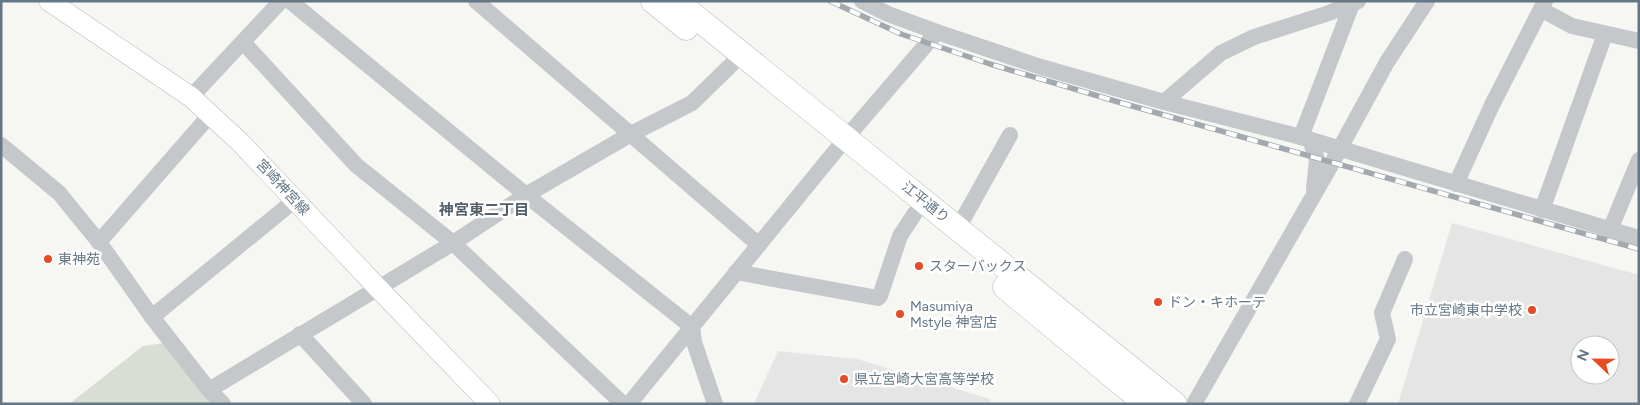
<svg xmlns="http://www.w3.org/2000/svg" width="1640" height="405" viewBox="0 0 1640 405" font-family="Figtree,'Noto Sans JP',sans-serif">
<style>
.built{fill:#e4e5e4;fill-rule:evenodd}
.green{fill:#d8ded4}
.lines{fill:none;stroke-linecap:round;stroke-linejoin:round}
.major-casing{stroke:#b7bbbf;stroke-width:21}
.highway-casing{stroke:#b7babd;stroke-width:25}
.minor{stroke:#c4c8cb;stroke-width:16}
.major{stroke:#fff;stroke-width:20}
.highway{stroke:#fff;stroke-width:24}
.rail-casing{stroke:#a2a9af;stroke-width:5.5}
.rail{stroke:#fff;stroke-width:4;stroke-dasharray:11;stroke-linecap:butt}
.poi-dot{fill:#e74b23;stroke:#fff;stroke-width:2}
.labels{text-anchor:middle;stroke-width:5;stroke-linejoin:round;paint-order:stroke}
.street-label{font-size:14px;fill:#657785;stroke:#fff}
.poi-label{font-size:14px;fill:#657785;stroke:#fff;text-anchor:start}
.neighbourhood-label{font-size:15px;font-weight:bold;fill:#53606a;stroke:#fff}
</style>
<rect width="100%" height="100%" fill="#f6f6f3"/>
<!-- built -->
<g class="built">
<path d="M1452,223L1639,275V404H1398ZM1580,345H1610V375H1580Z"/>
<polygon points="778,351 857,359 990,399 991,404 754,404"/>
</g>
<!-- green -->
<polygon class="green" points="164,343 215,404 69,404 143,346"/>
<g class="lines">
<!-- major casing -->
<g class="major-casing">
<polyline id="major" points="49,1 191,97 240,142 377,287 490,404"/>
</g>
<!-- highway casing -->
<g class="highway-casing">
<g id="highway">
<polyline points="653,1 686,28"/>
<polyline points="676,1 1175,404"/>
<polyline points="1005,287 1146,404"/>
</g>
</g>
<!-- minor -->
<g class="minor">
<polyline points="290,1 526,195 692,327 694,342 715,404"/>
<polyline points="476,1 759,245"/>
<polyline points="862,1 888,14 937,32 1041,67 1164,102 1301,137 1639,238"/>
<polyline points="1542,10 1572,26 1639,41"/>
<polyline points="243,42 356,165 453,243 623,404"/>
<polyline points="191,97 281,1"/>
<polyline points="1164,102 1221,53 1254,37 1329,13 1358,1"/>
<polyline points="1301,137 1352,4"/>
<polyline points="1310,140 1317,159 1314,189"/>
<polyline points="1,145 59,193 99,242 152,317 209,390 223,404"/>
<polyline points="1456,184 1492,105 1545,1"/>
<polyline points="1542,210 1605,34"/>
<polyline points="958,228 1010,135"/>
<polyline points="1610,230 1639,160"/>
<polyline points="99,242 210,115"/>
<polyline points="736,272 878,298 880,296 900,236 915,213"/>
<polyline points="152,317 295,200"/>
<polyline points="300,334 364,404"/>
<polyline points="209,390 453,243 526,195 631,134 692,103 732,64"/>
<polyline points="629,404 846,138 937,32"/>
<polyline points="1194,404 1327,172 1387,62 1427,1"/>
<polyline points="1357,404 1388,339 1382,313 1405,259"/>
</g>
<!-- major -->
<use href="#major" class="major"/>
<!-- highway -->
<use href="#highway" class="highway"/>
<!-- rail casing -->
<g class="rail-casing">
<polyline id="rail" points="830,1 901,34 990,64 1125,104 1639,249"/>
</g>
<!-- rail -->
<use href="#rail" class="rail"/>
</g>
<!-- markers -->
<g class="poi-dot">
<circle cx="48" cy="259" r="5"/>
<circle cx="919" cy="266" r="5"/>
<circle cx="1158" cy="302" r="5"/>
<circle cx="1532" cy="310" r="5"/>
<circle cx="900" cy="314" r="5"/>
<circle cx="844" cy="379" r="5"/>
</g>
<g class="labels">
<!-- street labels -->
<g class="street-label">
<text transform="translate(283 187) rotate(47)" y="5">宮崎神宮線</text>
<text transform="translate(926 202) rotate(39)" y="5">江平通り</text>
</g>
<!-- poi labels -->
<g class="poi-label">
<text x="58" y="264">東神苑</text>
<text x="929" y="271">スターバックス</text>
<text x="1168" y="307">ドン・キホーテ</text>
<text x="910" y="311">Masumiya<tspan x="910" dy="16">Mstyle 神宮店</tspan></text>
<text x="1522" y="315" text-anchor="end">市立宮崎東中学校</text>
<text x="854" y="384">県立宮崎大宮高等学校</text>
</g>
<!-- neighbourhood labels -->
<g class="neighbourhood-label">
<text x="484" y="215">神宮東二丁目</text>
</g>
</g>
<!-- border -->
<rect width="1640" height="405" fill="none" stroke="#657785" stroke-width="5"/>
<!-- north arrow -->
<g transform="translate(1595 360) rotate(292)"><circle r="24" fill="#ffffff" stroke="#c1c9ce"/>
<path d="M0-4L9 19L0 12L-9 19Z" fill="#e74b23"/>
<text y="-8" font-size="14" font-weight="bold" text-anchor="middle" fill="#657785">N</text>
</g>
</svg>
